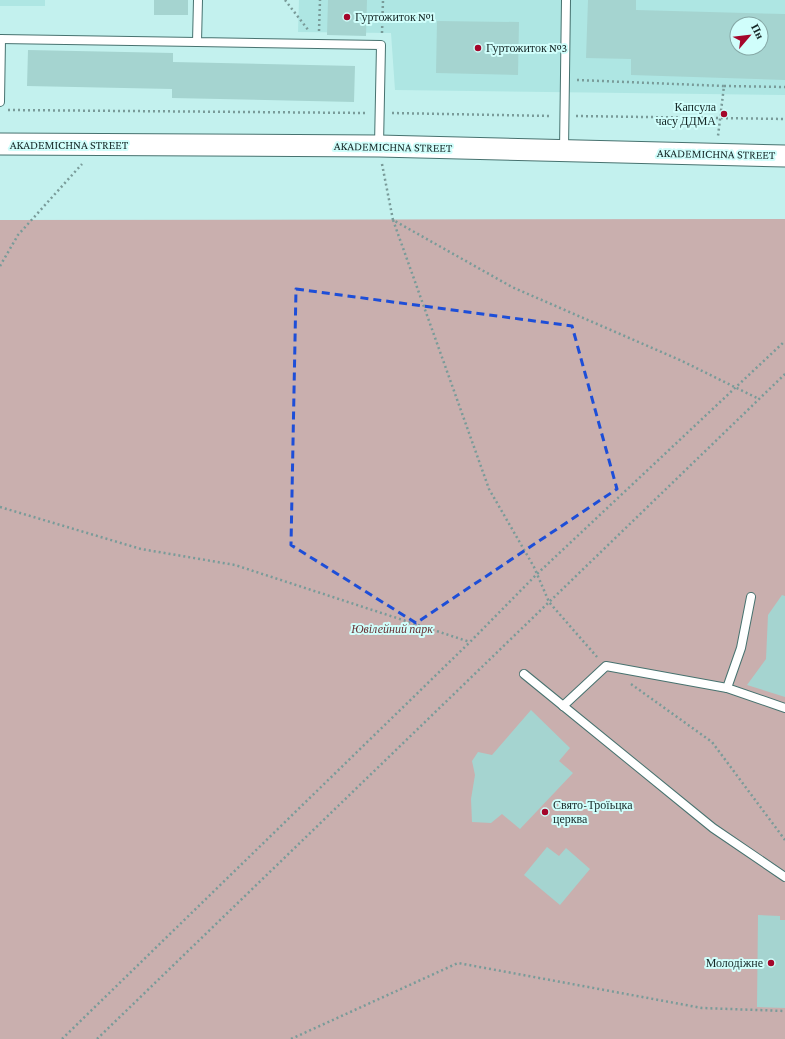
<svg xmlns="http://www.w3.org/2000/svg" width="785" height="1039" viewBox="0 0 785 1039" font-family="'Crimson Pro',serif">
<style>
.built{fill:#aee6e3;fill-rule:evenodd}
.green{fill:#c9afae}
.building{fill:#a5d4d0;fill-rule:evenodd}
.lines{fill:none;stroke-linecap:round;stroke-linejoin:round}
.service-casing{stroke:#47726f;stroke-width:10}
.tertiary-casing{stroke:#47726f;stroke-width:23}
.path{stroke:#799b99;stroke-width:2.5;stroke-dasharray:2 3;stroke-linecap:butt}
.service{stroke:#fff;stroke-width:8}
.tertiary{stroke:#fff;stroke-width:21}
.marked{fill:none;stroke:#1d4ed8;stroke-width:3;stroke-dasharray:8 5;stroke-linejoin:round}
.poi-dot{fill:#a4062a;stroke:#d0fefb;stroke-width:1.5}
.labels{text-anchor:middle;stroke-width:4;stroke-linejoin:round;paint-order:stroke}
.poi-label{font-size:12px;fill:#162827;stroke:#d0fefb;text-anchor:start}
.street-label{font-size:12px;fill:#162827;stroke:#d0fefb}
.park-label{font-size:12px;font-style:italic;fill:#683133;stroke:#d0fefb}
</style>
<rect width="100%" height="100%" fill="#c3f1ee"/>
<!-- built -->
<g class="built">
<rect x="0" y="0" width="45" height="6"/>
<path d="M299,0H785V95L395,90L391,33L298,32ZM737,24H761V48H737Z"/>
</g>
<!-- green -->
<polygon class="green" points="785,219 785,1039 0,1039 0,220"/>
<!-- building -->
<g class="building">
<rect x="154" y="0" width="34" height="15"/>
<polygon points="328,0 367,0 366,36 327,35"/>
<path d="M588,0H636V10L785,14V80L631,75V59L586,58ZM737,24H761V48H737Z"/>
<polygon points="437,21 519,22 518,75 436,73"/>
<polygon points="28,50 173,53 173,62 355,66 354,102 172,98 172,89 27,86"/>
<polygon points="782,595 785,596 785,697 747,685 766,659 768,615"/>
<polygon points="531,710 570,748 559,761 573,773 520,829 502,814 491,823 472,822 471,799 475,775 472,761 478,752 492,755"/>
<polygon points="547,847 559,856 566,848 590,869 560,905 524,875"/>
<polygon points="758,915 780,916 780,920 785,920 785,1008 757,1007"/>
</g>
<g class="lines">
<!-- service casing -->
<g class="service-casing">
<g id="service">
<polyline points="198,0 197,42 381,45 379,145"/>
<polyline points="0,39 197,42"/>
<polyline points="0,102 1,39"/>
<polyline points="564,150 566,0"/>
<polyline points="751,597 741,648 727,688 785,708"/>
<polyline points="524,674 713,828 785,877"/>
<polyline points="563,706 606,666 727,688"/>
</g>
</g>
<!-- tertiary casing -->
<g class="tertiary-casing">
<polyline id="tertiary" points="0,144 379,146 785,156"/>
</g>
<!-- path -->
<g class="path">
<polyline points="285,0 309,31"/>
<polyline points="319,31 320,0"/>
<polyline points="382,33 383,0"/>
<polyline points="577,80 724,86 718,136"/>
<polyline points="724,86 785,87"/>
<polyline points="8,110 367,113"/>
<polyline points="392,113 551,116"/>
<polyline points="576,116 785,119"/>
<polyline points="382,164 393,220 512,287 682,361 759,399"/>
<polyline points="393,220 489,489 534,567 549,602 597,657"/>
<polyline points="0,266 18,235 82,164"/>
<polyline points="0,507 141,549 235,565 470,642"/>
<polyline points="631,684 712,742 785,840"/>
<polyline points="62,1039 470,642 537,574 785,341"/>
<polyline points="97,1039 785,374"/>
<polyline points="291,1039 458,963 702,1008 785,1011"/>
</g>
<!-- service -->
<use href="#service" class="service"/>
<!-- tertiary -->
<use href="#tertiary" class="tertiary"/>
</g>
<!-- marked area -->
<path class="marked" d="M296,289L572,326L617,489L416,623L291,545Z"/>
<!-- markers -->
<g class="poi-dot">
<circle cx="347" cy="17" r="4"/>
<circle cx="478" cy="48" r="4"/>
<circle cx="724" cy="114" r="4"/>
<circle cx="545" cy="812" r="4"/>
<circle cx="771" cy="963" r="4"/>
</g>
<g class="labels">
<!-- poi labels -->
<g class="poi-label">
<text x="355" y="21">Гуртожиток №1</text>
<text x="486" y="52">Гуртожиток №3</text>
<text x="716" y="111" text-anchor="end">Капсула<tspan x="716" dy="14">часу ДДМА</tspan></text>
<text x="553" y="809">Свято-Троїьцка<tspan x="553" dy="14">церква</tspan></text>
<text x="763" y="967" text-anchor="end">Молодіжне</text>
</g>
<!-- street labels -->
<g class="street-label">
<text x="69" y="149">AKADEMICHNA STREET</text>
<text transform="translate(393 147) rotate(1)" y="4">AKADEMICHNA STREET</text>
<text transform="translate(716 154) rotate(1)" y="4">AKADEMICHNA STREET</text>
</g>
<!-- park labels -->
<g class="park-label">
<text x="392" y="633">Ювілейний парк</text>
</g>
</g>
<!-- north arrow -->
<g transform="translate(749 36) rotate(62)"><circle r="19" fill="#d0fefb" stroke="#86a8a6"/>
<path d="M0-3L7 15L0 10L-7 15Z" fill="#a4062a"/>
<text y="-6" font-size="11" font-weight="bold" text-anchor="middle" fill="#162827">Пн</text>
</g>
</svg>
